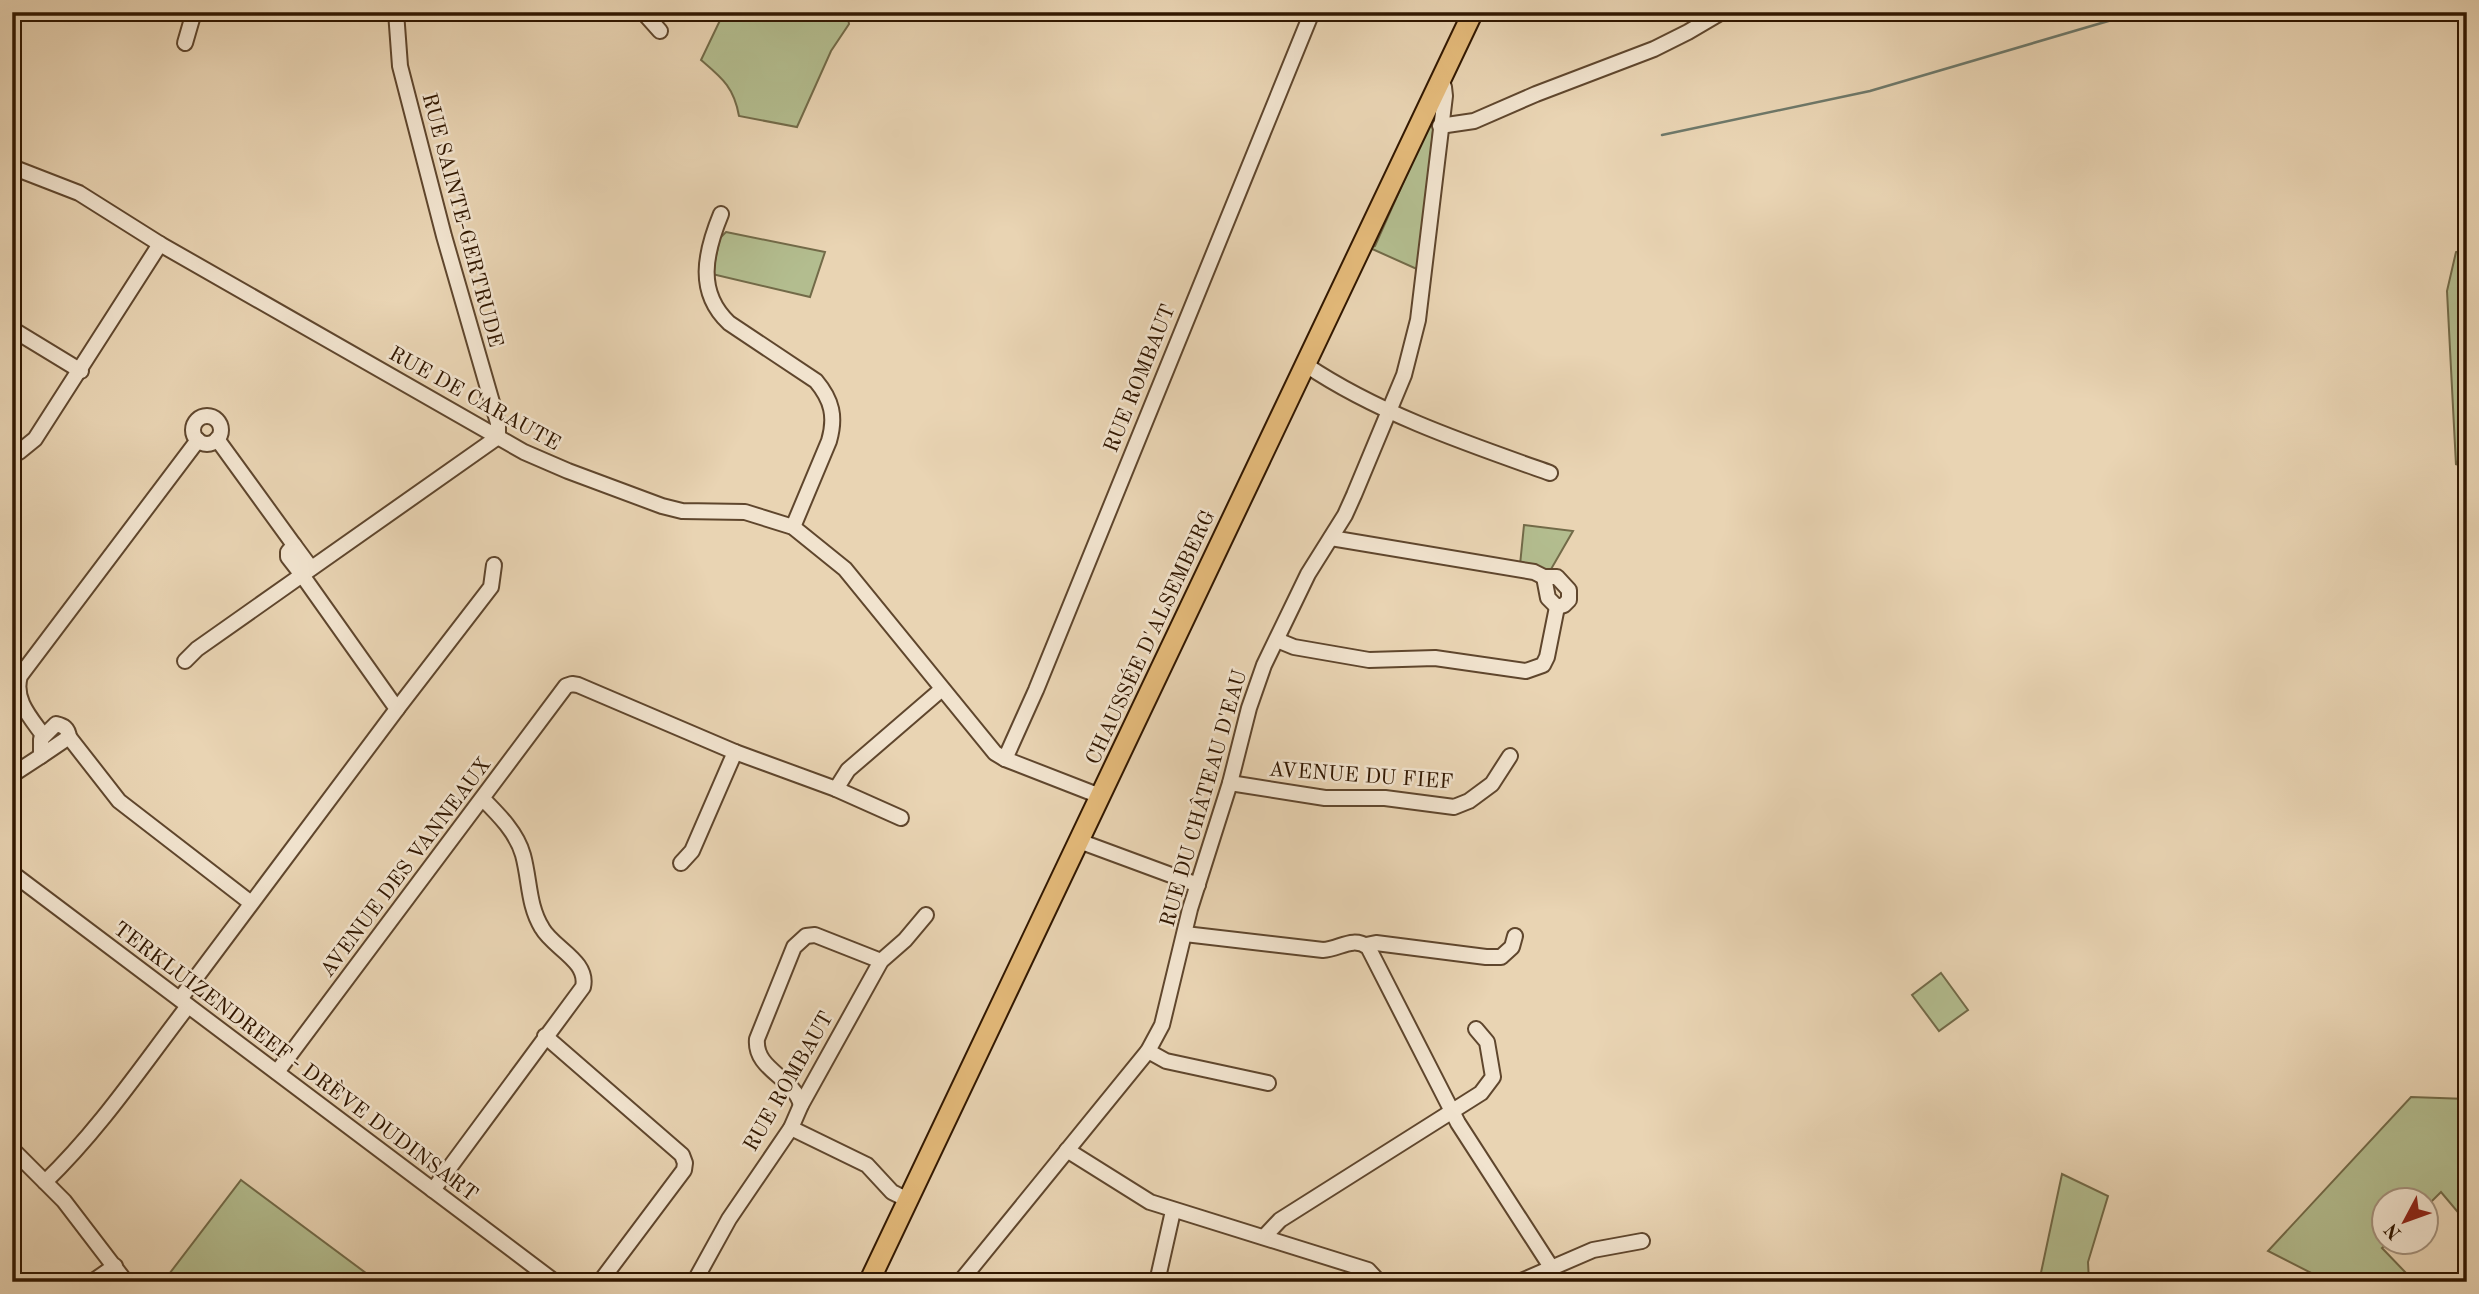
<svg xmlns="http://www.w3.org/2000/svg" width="2479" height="1294" viewBox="0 0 2479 1294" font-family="'Old Standard TT',serif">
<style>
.green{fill:#b3bd8f;stroke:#726a48;stroke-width:2}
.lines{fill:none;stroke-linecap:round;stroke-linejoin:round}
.stream{stroke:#6e7869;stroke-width:2.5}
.minor-casing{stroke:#5f462d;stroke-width:18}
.major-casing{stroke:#311700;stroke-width:23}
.minor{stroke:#f1e3ce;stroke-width:14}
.major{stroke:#e4ba7a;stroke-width:19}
.labels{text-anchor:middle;stroke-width:5;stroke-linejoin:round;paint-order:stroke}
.street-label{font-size:21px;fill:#311700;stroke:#f1e3ce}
</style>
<rect width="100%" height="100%" fill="#e9d4b3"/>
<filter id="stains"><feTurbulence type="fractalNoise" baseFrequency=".00286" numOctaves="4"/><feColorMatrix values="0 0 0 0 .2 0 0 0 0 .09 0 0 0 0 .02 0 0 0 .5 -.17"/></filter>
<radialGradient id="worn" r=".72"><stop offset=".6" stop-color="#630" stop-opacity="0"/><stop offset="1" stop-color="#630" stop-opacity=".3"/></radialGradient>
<!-- green -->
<g class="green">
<path d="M724,12H847L849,24L831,51L797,127L739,116C734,87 722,78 701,60Z"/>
<polygon points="1435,111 1419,270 1370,248 1375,246"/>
<polygon points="2467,231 2467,441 2456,465 2447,291 2456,252 2466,250 2464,240"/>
<polygon points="726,232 825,252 810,297 712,274 720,238"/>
<polygon points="1524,525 1573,531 1550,571 1520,565"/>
<polygon points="1941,973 1968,1010 1939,1031 1912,995"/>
<polygon points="2411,1097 2467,1099 2467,1223 2441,1192 2427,1206 2426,1200 2384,1200 2384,1242 2389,1242 2382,1248 2407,1274 2399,1282 2329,1282 2268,1251"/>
<polygon points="2062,1174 2108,1196 2088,1262 2089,1282 2039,1282"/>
<polygon points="241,1180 378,1282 163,1282"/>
</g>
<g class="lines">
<!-- stream -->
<polyline class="stream" points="1662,135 1870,91 2139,12"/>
<!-- minor casing -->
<g class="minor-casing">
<g id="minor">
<polyline points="643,12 660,31"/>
<polyline points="185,43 194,12"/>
<polyline points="1440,126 1474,121 1536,94 1654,49 1688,32 1722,12"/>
<polyline points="12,167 79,193 160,244 524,452 568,471 662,506 682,511 745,512 793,527 845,569 995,753 1005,759 1100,796"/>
<path d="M721,214C705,253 696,292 729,323L816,381C832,400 836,417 829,441L793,527"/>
<polyline points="12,329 81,371"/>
<path d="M1306,365C1379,414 1468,444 1550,473"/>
<circle cx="207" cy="430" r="14"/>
<polyline points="217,439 294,545"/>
<polyline points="12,452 19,452 35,439 160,244"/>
<polyline points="1331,538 1534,572 1544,577 1557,577 1569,590 1569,600 1564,605 1557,607"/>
<polyline points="1544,577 1548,598 1557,607"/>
<polyline points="1277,640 1294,647 1369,660 1435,658 1526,671 1543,665 1547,657 1557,607"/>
<polyline points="185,661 197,649 302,575 288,557 288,552 294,545 311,568"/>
<polyline points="397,709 491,587 494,565"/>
<path d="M56,724C64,726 68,728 69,737L41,756V739Z"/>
<path d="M43,735C30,717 13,699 20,676L198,440"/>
<polyline points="69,737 119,801 251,903"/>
<polyline points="1005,759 1036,690 1312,12"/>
<polyline points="12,775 41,756"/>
<polyline points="1230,783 1325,798 1385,798 1454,807 1469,801 1492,784 1510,756"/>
<polyline points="836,789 901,818"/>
<polyline points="1079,841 1198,885"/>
<polyline points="681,863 692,851 735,752"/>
<polyline points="12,873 555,1282"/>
<path d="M1185,934L1323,950C1340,949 1352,936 1368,947L1458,1123L1551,1267"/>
<polyline points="1366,945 1376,943 1486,957 1501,957 1512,947 1515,936"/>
<polyline points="180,999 397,709 302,575 498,437 498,423 444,236 400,66 396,12"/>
<polyline points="545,1036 682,1155 685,1163 684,1170 600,1282"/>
<polyline points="1148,1051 1166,1061 1268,1083"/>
<polyline points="277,1072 566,686 572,684 578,685 735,752 836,789 848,770 942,689"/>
<path d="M801,1105C794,1077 754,1070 757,1039L794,947L806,936L815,935L881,961"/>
<polyline points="791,1128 867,1165 892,1192 908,1200"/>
<polyline points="12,1149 64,1201 126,1282"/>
<polyline points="1067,1150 1150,1202 1368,1270 1379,1282"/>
<path d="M45,1182C100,1129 142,1066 188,1006"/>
<path d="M433,1190L583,987C589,961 553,948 542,928C528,905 530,881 523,855C517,833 499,815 483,799"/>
<polyline points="1264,1237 1280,1220 1481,1093 1493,1077 1487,1042 1476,1029"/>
<polyline points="697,1277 729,1219 791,1128 801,1105 881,961 905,940 926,915"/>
<polyline points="92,1282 115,1266"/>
<polyline points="960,1282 1148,1051 1162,1025 1190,909 1230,783 1249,708 1264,665 1308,574 1345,515 1354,495 1404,375 1418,320 1445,96 1444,87 1440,80"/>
<polyline points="1157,1282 1173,1211"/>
<polyline points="1519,1282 1593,1250 1642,1241"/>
</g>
</g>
<!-- major casing -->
<g class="major-casing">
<polyline id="major" points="869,1282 1473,12"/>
</g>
<!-- minor -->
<use href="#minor" class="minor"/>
<!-- major -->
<use href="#major" class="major"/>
</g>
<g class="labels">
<!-- street labels -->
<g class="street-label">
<text transform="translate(463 220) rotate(75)" y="7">RUE SAINTE-GERTRUDE</text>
<text transform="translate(1139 378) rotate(-68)" y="7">RUE ROMBAUT</text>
<text transform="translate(475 398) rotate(29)" y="7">RUE DE CARAUTE</text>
<text transform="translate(1150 637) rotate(-65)" y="7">CHAUSSÉE D'ALSEMBERG</text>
<text transform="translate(1361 775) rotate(4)" y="7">AVENUE DU FIEF</text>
<text transform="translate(1203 798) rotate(-74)" y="7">RUE DU CHÂTEAU D'EAU</text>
<text transform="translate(405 867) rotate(-53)" y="7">AVENUE DES VANNEAUX</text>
<text transform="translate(296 1061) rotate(37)" y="7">TERKLUIZENDREEF - DRÈVE DUDINSART</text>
<text transform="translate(788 1081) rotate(-60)" y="7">RUE ROMBAUT</text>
</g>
</g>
<!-- margin -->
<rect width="2479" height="1294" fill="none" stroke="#e9d4b3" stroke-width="42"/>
<rect x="14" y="14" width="2451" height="1266" fill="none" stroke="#311700" stroke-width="3.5"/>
<rect x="21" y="21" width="2437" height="1252" fill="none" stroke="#311700" stroke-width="2"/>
<!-- north arrow -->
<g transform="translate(2405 1221) rotate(229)"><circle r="33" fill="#f1e3ce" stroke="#a4917c" stroke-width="2"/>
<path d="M0-5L12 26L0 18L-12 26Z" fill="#8f2418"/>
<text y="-10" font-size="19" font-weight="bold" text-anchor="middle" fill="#311700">N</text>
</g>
<rect width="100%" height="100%" filter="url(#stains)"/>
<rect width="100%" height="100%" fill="url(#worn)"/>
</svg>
